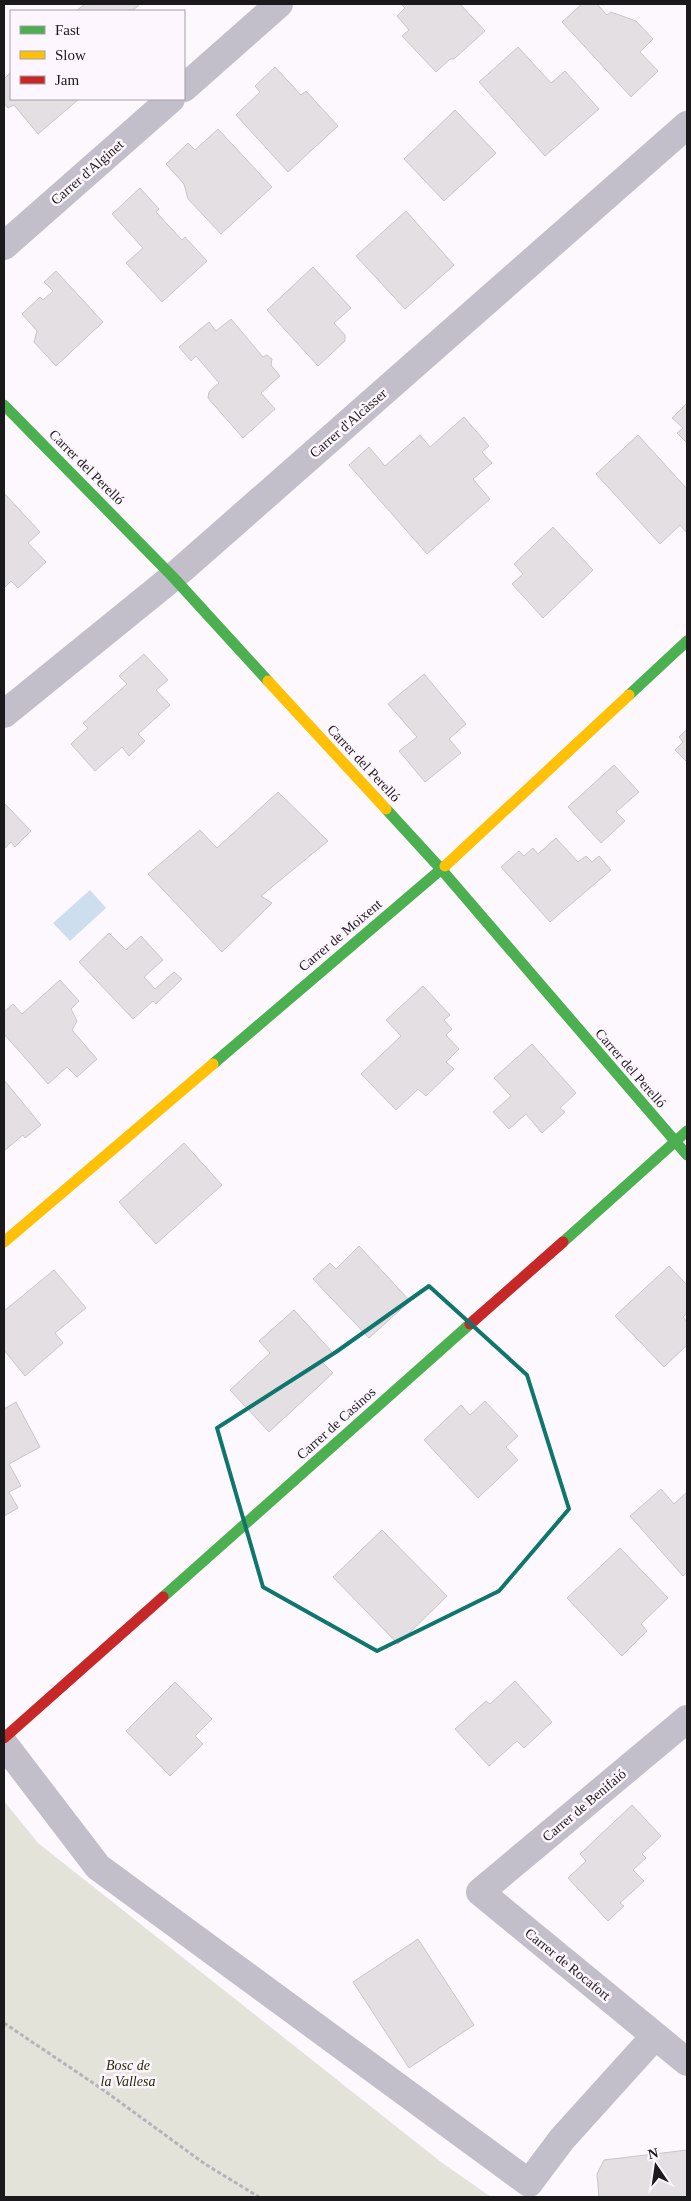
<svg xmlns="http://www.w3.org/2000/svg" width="691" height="2201" viewBox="0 0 691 2201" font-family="'Times New Roman',serif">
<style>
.green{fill:#e3e3da}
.water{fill:#cddeee}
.building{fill:#e3dfe3;stroke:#c9c6c9}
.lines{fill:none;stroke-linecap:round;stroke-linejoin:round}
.path{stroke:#b6b2ba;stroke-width:3;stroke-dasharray:4 2.5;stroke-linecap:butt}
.street{stroke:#c2bfca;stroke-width:28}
.fast{stroke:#4caf50;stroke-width:11}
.slow{stroke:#ffc107;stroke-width:11}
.jam{stroke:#c62828;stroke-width:11}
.marked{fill:none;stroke:#0f766e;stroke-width:4;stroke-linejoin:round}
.labels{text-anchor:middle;stroke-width:5;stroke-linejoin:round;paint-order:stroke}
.street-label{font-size:14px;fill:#1b191b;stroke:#fef6ff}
.park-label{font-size:14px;font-style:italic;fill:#282c06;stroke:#fef6ff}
</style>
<rect width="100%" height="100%" fill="#fdf8fd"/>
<!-- green -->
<polygon class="green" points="4,1801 38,1843 441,2162 491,2197 4,2197"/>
<!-- water -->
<polygon class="water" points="90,890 106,908 70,941 53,923"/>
<!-- building -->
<g class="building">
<polygon points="85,4 138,4 139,5 132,11 76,11"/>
<polygon points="401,4 460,4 485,31 454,59 450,59 436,72 402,36 409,30 397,16 405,8"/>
<polygon points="582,4 597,4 607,15 611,12 636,21 653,39 640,52 658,71 631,97 562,22"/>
<polygon points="518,47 551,83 565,71 599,109 545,156 479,82"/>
<polygon points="275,67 301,95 306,91 338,126 288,172 236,115 260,92 255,86"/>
<polygon points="11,72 11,99 79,99 38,134 14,105 8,108 4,103 4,79"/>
<polygon points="455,110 496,153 444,201 404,159"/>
<polygon points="218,129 272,187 221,234 188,199 184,184 166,164 188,143 195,150"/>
<polygon points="140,188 159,209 156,212 182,240 185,237 207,261 162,302 126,263 143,248 112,214"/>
<polygon points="406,211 454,265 405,309 356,256"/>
<polygon points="313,267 351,308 334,323 345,335 345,341 318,366 267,310"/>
<polygon points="56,271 103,322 56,366 34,342 37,331 22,314 40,297 43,300 53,291 44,282"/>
<polygon points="231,319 263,357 267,355 272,359 271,365 280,376 261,393 275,409 243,438 208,398 209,392 219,383 196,356 191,361 179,347 209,322 216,331"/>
<polygon points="687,403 687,443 677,433 683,428 672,418"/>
<polygon points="464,417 489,446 482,452 492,463 473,479 490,499 427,554 349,465 369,447 385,466 420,435 430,447"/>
<polygon points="638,435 687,489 687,533 680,525 660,544 596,474"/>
<polygon points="4,493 40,532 28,543 46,562 18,588 11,581 4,588"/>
<polygon points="553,527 593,570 543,618 512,584 523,574 514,564"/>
<polygon points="144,654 168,680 156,690 170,705 138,734 145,741 129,756 122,747 95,771 71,744 88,728 83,723 127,684 119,676"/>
<polygon points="424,674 466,724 449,739 461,753 425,782 399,751 417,737 388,704"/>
<polygon points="687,729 687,762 675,750 683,742 679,737"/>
<polygon points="614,765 639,792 616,812 625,821 601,843 568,807"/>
<polygon points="278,792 328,841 261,896 272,903 222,952 148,874 200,830 217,848"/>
<polygon points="4,803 31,831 15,847 11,842 4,849"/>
<polygon points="556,838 578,862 586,856 592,862 599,856 611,870 550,922 501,867 519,851 524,856 533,848 538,854"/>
<polygon points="109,933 126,950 141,936 163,960 144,977 155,989 174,972 182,979 156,1004 153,1001 133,1019 79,962"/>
<polygon points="60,980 79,1001 71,1009 77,1021 72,1030 97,1059 77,1077 67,1067 48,1084 4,1034 4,1012 13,1004 22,1014"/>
<polygon points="423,986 450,1015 444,1020 452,1029 446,1035 459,1049 446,1062 454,1069 426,1096 418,1089 396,1110 361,1074 401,1036 386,1020"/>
<polygon points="532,1044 576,1093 560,1108 565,1112 542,1133 526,1114 509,1129 493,1112 511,1096 494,1078"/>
<polygon points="4,1080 41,1125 25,1138 23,1135 4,1151"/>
<polygon points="184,1143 222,1185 156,1244 119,1202"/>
<polygon points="359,1246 410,1301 369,1338 313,1279 330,1263 336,1269"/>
<polygon points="669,1266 687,1285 687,1313 683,1317 687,1322 687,1345 664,1367 615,1316"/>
<polygon points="54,1270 86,1308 55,1333 63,1343 25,1376 4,1350 4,1311"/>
<polygon points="294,1310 333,1353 322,1362 333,1373 269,1432 230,1390 270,1353 259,1341"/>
<polygon points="485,1401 518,1436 506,1447 518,1460 478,1498 424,1440 461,1405 470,1415"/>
<polygon points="16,1402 40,1447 9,1464 21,1486 9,1492 18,1508 4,1516 4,1409"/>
<polygon points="661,1489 674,1504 687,1492 687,1572 683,1576 630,1516"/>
<polygon points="382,1530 447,1596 398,1644 333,1577"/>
<polygon points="620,1548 668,1598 641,1624 647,1631 622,1656 567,1598"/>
<polygon points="515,1681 552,1722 524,1748 517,1741 489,1766 455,1729 486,1701 490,1704"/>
<polygon points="175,1682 212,1719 195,1736 203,1744 170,1776 126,1731"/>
<polygon points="632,1805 661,1836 642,1854 646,1858 633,1870 644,1881 620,1903 624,1906 608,1921 568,1878 586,1861 580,1854"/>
<polygon points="418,1939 474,2025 409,2068 353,1982"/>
<polygon points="687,2150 687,2197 599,2197 597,2174 604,2160"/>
</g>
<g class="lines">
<!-- path -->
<polyline class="path" points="4,2023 102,2089 205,2164 259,2197"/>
<!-- street -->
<g class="street">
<polyline points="184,88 279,4"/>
<polyline points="4,246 171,99"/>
<polyline points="4,714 173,577 687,125"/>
<polyline points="687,1719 480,1892 687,2062"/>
<polyline points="4,1744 98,1867 529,2183 562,2139 655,2036"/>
</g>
<!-- fast -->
<g class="fast">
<polyline points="4,405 173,577 268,681"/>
<polyline points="629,695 687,641"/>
<polyline points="386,809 441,869 687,1155"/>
<polyline points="213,1064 445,866"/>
<polyline points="563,1242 687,1131"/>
<polyline points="163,1597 470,1324"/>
</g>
<!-- slow -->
<g class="slow">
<polyline points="268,681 386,809"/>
<polyline points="445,866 629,695"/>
<polyline points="4,1242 213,1064"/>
</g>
<!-- jam -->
<g class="jam">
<polyline points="470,1324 563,1242"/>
<polyline points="4,1738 163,1597"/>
</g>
</g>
<!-- marked area -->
<path class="marked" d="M429,1286L527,1375L569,1509L499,1591L377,1651L263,1587L217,1428L336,1352Z"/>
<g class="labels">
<!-- street labels -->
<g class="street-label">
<text transform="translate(87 172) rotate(-41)" y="5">Carrer d'Alginet</text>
<text transform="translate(348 423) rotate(-41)" y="5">Carrer d'Alcàsser</text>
<text transform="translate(87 467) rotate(45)" y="5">Carrer del Perelló</text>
<text transform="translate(364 763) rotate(47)" y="5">Carrer del Perelló</text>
<text transform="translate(340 935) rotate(-40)" y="5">Carrer de Moixent</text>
<text transform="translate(631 1068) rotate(49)" y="5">Carrer del Perelló</text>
<text transform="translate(336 1423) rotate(-42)" y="5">Carrer de Casinos</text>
<text transform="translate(584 1805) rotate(-40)" y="5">Carrer de Benifaió</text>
<text transform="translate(568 1964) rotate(39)" y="5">Carrer de Rocafort</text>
</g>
<!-- park labels -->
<g class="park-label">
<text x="128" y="2070">Bosc de<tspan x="128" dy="16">la Vallesa</tspan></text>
</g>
</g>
<!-- border -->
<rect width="691" height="2201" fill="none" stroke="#1b191b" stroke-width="10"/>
<!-- legend -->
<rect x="10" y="10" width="175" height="90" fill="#fef6ff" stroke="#a39ea4"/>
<rect x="20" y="26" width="25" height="8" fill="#4caf50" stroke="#a39ea4"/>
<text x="55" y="35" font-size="15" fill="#1b191b">Fast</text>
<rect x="20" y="51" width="25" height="8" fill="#ffc107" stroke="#a39ea4"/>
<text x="55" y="60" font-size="15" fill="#1b191b">Slow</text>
<rect x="20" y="76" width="25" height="8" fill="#c62828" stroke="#a39ea4"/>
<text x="55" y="85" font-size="15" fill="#1b191b">Jam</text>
<!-- north arrow -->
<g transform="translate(656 2166) rotate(347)" stroke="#fef6ff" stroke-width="4" paint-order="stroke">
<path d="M0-4L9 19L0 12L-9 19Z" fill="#1b191b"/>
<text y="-8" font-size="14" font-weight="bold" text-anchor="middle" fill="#1b191b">N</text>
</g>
</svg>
